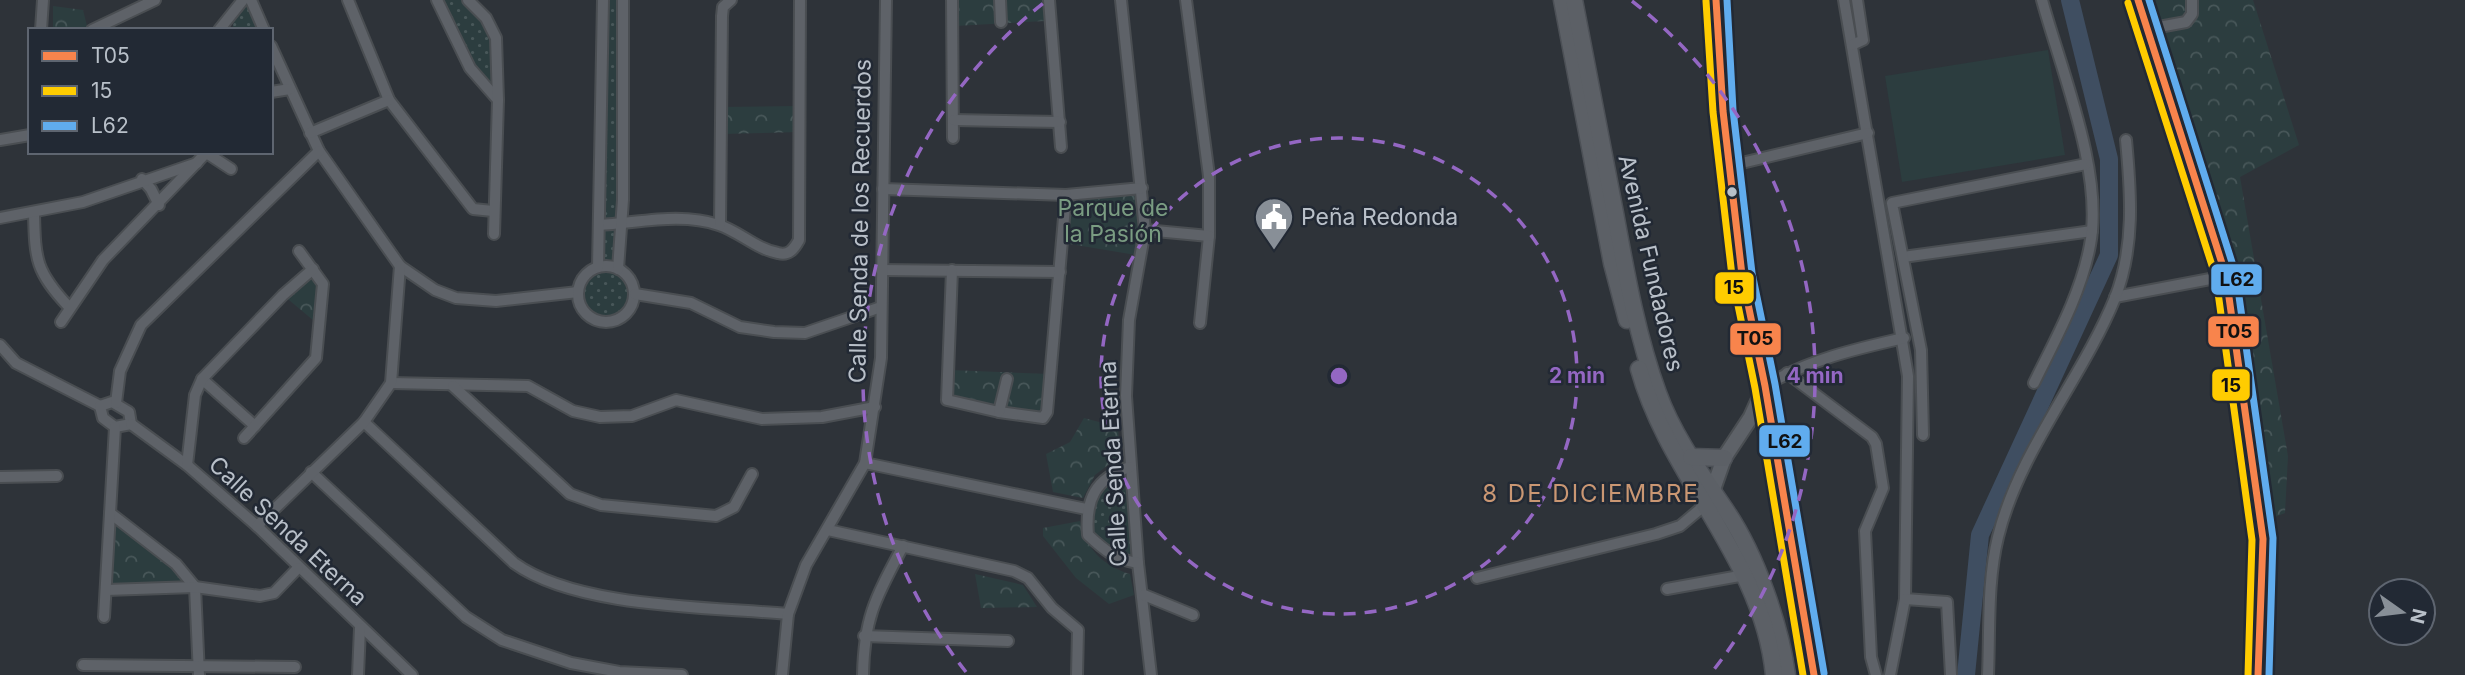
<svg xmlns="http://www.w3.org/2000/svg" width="2465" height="675" viewBox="0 0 2465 675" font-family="Inter,sans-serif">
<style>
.grass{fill:url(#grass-dots)}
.forest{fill:url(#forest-crowns)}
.garden{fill:#2c3d3f}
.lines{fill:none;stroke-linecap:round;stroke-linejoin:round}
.river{stroke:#3f4e61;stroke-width:18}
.minor-casing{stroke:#4a4e52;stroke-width:14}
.tertiary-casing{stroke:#4a4e52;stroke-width:18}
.secondary-casing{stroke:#4c5056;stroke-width:19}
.minor{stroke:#5e6268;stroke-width:10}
.tertiary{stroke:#5e6268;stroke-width:14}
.secondary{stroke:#5c6066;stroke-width:16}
.bus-1-casing{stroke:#222934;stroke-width:12}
.bus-2-casing{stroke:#222934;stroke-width:12}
.bus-3-casing{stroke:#222934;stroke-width:12}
.bus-1{stroke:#f8844c;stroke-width:7}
.bus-2{stroke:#fc0;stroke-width:7}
.bus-3{stroke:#60acee;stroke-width:7}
.ring{fill:none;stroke:#9467c3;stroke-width:3.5;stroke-dasharray:12 9}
.bus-dot{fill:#b9c0c9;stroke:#222934;stroke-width:2.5}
.labels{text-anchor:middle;stroke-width:5;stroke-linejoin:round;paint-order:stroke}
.park-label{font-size:23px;fill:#7a9c82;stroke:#222934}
.poi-label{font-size:23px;fill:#b9c0c9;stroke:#222934;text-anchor:start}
.street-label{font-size:23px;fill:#b9c0c9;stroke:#222934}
.neighbourhood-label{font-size:24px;letter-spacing:2px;fill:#ca9773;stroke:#222934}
.centre{fill:#9467c3;stroke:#222934;stroke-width:3.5}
.ring-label{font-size:21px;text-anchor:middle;font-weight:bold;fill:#9467c3;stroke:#222934;stroke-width:5;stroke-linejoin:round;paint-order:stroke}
.line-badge{stroke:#222934;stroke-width:2.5}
.pale-badge-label{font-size:19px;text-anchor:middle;font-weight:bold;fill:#111}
</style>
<defs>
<pattern id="grass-dots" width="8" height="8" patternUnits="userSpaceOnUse" patternTransform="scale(1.75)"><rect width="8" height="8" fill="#2c3d3f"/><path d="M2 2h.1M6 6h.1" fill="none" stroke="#485759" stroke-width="1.8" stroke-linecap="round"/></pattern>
<pattern id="forest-crowns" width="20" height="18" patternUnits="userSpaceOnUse" patternTransform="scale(1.75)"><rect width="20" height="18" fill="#2c3d3f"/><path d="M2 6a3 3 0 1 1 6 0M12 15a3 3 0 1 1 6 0" fill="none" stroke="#485759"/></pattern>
</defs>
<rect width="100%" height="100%" fill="#2e3339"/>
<!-- grass -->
<g class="grass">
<polygon points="437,0 468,0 496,38 498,100 470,68"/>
<path d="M603,0H623L618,269C635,281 638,297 626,315C589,341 556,290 598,267Z"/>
<polygon points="247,5 257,30 232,30 234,21"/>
<polygon points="1130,467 1138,563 1123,561 1088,535 1098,486"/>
</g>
<!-- forest -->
<g class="forest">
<polygon points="955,0 1043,0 1045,21 955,26"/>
<polygon points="2148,0 2253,0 2299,145 2240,177 2288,456 2285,513 2275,517 2259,470 2243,321 2210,196"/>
<polygon points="53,6 83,10 88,30 53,30"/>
<polygon points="799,106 799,132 721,134 721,107"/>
<polygon points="1142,188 1142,256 1064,243 1066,195"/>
<polygon points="313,269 323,284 320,326 283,295"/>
<polygon points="950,370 1050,374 1046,415 952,404"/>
<polygon points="1084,418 1118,427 1120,456 1095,475 1083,498 1053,492 1046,454 1070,442"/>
<polygon points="110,513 195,587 106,590"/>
<path d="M1080,521C1086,549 1103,566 1130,574L1134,595L1109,604L1076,578L1043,536V528Z"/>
<polygon points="975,574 1023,585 1037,607 981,608"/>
</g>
<!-- garden -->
<polygon class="garden" points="2048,50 2065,155 1902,182 1885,76"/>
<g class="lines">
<!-- river -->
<polyline class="river" points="1966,675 1980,535 2109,255 2109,159 2070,0"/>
<!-- minor casing -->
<g class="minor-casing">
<g id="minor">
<polyline points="251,0 264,30"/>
<polyline points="348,0 389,100 473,209 493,211"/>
<polyline points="437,0 470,68 498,100"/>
<polyline points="468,0 486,18 496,38 498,100 494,234"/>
<polyline points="952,0 953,138"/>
<polyline points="1000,0 1001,22"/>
<polyline points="1049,0 1061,147"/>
<polyline points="1121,0 1145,230 1129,320 1126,396 1138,563 1151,675"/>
<polyline points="1186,0 1209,176 1209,236 1200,323"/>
<polyline points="1844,0 1908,376 1905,599 1890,675"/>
<polyline points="2148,29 2186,22 2192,14 2192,0"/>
<polyline points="41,30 43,0"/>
<polyline points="92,30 155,0"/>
<polyline points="219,30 243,0"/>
<polyline points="1852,45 1863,40 1857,0"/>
<polyline points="271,46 319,151 400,266 435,290 456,298 496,301 578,292"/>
<polyline points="271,92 290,89"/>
<polyline points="954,120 1060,122"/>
<polyline points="310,133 389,100"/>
<polyline points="0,140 30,135"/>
<polyline points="205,152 231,169"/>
<polyline points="1729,166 1868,133"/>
<polyline points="142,179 151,189 159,205"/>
<polyline points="883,189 1066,195 1142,188"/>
<path d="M34,213C35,260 36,272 69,307"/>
<polyline points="0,218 83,202 197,163"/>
<path d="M599,225C639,223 680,212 719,225C740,232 756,249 778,253C789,256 794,249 799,240L800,0"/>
<polyline points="720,225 722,16 723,7 731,0"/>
<polyline points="1145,230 1209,236"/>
<polyline points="1903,257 2092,231"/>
<circle cx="606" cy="294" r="28"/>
<polyline points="598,267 603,0"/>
<polyline points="618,269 623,200 623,0"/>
<polyline points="881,270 1060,272"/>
<polyline points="952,270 947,400 999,412 1043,418 1047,412 1066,195"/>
<polyline points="635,294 691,303 740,327 774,332 805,333 881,307"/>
<polyline points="2115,297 2226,276"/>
<polyline points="61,322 103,260 206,153"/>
<polyline points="0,345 16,363 100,406"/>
<polyline points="1787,373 1872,437 1876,444 1883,488 1865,531 1871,657 1876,675"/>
<polyline points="202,379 255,426"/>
<polyline points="391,383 528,386 573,411 600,417 632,416 676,400 762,419 822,417 875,407"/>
<path d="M2034,383C2056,338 2081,294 2090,245C2104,173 2061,70 2042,0"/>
<polyline points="453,386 570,494 601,505 716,516 734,507 752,474"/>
<polygon points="112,402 129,412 131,424 115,427 103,418 100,406"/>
<polyline points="116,403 120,371 141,325 319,151"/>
<polyline points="999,412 1007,379"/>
<path d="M364,422L514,563C576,608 710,607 788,614"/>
<polyline points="131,424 187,465 257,526 412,675"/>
<polyline points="1923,435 1921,350 1892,203 2086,164"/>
<polyline points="244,438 316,358 323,284 299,251"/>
<polyline points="865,463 1086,509"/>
<polyline points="187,465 195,395 202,379 283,295 313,269"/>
<path d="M1130,467C1095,478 1085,500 1088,535C1104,550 1116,560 1138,563"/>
<polyline points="311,472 466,617 502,640 571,663 619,672 682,675"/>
<polyline points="0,477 57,476"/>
<polyline points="110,513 176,564 195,587"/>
<polyline points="257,526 364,422 391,383 400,266"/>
<polyline points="828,530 1014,571 1028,578 1052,608 1078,630 1077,675"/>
<polyline points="1477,578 1656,534 1680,526 1705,505"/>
<polyline points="195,587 199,675"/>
<polyline points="1667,589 1745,575"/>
<polyline points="106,590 195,587 260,596 274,593 298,568"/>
<polyline points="1144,595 1193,615"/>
<polyline points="1905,599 1947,602 1951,675"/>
<polyline points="104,617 115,427"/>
<polyline points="864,636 1008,641"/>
<polyline points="83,665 295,667"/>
<polyline points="358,675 360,628"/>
<polyline points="782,675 788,614 806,565 865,463 881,358 886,0"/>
<path d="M863,675C864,617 876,597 903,546"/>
<path d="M1814,675L1765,386C1808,360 1855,349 1904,338"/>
<path d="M1988,675C1990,629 1987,582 1998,537C2019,451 2082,379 2115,298C2135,247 2131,193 2126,140"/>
</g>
</g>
<!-- tertiary casing -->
<g class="tertiary-casing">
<g id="tertiary">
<polyline points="2138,0 2226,276 2263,539 2258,675"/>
<polyline points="1710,498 1724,458 1751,417 1765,386 1742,275 1723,111 1716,0"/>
</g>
</g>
<!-- secondary casing -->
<g class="secondary-casing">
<g id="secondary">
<polyline points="1562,0 1612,263 1627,320"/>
<path d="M1574,0C1588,71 1601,142 1615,213C1626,273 1637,336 1658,393C1673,435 1702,475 1727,512C1756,555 1780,624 1787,675"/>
<path d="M1639,369C1669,478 1763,559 1774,675"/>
<polyline points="1691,457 1724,458"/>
</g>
</g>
<!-- minor -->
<use href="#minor" class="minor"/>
<!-- tertiary -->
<use href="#tertiary" class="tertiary"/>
<!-- secondary -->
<use href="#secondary" class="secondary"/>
<!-- bus-1 casing -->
<g class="bus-1-casing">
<g id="bus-1">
<polyline points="1716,0 1723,111 1742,275 1765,386 1814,675"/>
<polyline points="2138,0 2226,276 2263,539 2258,675"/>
</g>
</g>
<!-- bus-2 casing -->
<g class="bus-2-casing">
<g id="bus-2">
<polyline points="1706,1 1713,112 1732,276 1755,388 1803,675"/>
<polyline points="2128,3 2216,278 2252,540 2248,675"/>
</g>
</g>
<!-- bus-3 casing -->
<g class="bus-3-casing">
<g id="bus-3">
<polyline points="1727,0 1733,110 1752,273 1775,384 1824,673"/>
<polyline points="2149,0 2236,275 2273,538 2269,675"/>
</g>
</g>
<!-- bus-1 -->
<use href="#bus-1" class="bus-1"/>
<!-- bus-2 -->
<use href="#bus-2" class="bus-2"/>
<!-- bus-3 -->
<use href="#bus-3" class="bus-3"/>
</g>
<!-- distance rings -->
<g class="ring">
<circle cx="1339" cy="376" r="238"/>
<path d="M966 672A476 476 0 0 1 1046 1M1632 1A476 476 0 0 1 1712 672"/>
</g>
<!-- icons -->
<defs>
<g id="civic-pin" transform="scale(2.0125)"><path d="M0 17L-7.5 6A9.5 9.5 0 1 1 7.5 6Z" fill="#888f97" stroke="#222934"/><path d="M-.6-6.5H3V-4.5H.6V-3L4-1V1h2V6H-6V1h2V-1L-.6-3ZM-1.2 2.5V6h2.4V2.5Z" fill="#fff"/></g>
</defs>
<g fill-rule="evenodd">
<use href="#civic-pin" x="1274" y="217"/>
</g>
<!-- markers -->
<circle class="bus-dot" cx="1732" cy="192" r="6"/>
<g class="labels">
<!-- park labels -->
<g class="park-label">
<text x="1113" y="216">Parque de<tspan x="1113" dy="26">la Pasión</tspan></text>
</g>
<!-- poi labels -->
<g class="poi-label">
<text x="1301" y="225">Peña Redonda</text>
</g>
<!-- street labels -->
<g class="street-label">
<text transform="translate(860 221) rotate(-89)" y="8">Calle Senda de los Recuerdos</text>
<text transform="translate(1651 263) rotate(77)" y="8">Avenida Fundadores</text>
<text transform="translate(1113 464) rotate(-93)" y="8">Calle Senda Eterna</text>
<text transform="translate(288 531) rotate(43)" y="8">Calle Senda Eterna</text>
</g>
<!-- neighbourhood labels -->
<g class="neighbourhood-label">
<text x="1591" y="502">8 DE DICIEMBRE</text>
</g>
</g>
<circle cx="1339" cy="376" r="10" class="centre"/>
<g class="ring-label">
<text x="1577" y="383">2 min</text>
<text x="1815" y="383">4 min</text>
</g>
<g class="line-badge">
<rect x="2210" y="263" width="53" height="33" rx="7" fill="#60acee"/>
<rect x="1714" y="271" width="41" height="34" rx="7" fill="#fc0"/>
<rect x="2207" y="315" width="53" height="33" rx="7" fill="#f8844c"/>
<rect x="1729" y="322" width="53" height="34" rx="7" fill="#f8844c"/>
<rect x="2211" y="368" width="40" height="34" rx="7" fill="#fc0"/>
<rect x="1758" y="424" width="53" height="34" rx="7" fill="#60acee"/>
</g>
<g class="pale-badge-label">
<text x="2237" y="286">L62</text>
<text x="1734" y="294">15</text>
<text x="2234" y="338">T05</text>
<text x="1755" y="345">T05</text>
<text x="2231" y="392">15</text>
<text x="1785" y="448">L62</text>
</g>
<!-- legend -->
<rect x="28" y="28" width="245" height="126" fill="#222934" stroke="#5e6570" stroke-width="2"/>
<rect x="42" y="51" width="35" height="10" fill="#f8844c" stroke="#5e6570" stroke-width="2"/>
<text x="91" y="63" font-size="21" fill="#b9c0c9">T05</text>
<rect x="42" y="86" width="35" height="10" fill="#ffcc00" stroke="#5e6570" stroke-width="2"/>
<text x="91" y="98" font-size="21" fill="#b9c0c9">15</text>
<rect x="42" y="121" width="35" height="10" fill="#60acee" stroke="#5e6570" stroke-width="2"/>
<text x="91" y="133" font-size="21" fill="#b9c0c9">L62</text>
<!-- north arrow -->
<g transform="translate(2402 612) rotate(104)"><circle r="33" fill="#222934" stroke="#5e6570" stroke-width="2"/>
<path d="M0-5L12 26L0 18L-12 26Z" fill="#888f97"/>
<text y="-10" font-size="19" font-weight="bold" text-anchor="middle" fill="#b9c0c9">N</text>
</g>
</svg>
